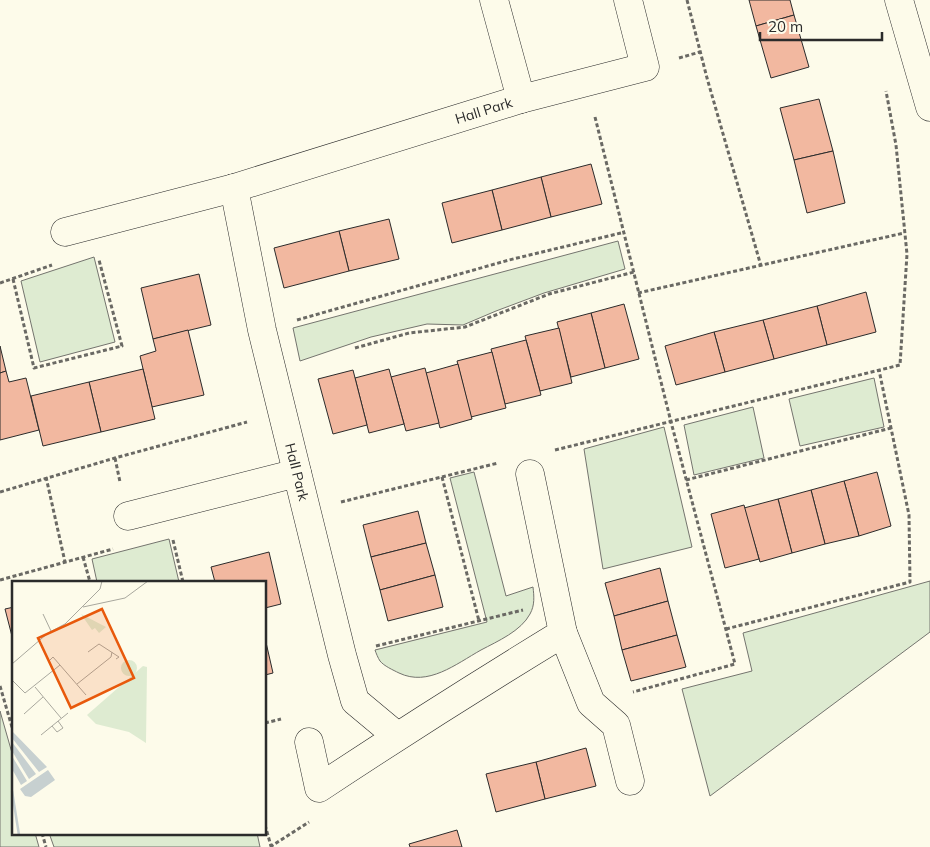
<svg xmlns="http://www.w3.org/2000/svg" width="930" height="847" viewBox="0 0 930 847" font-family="Mulish,sans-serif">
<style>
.green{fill:#deebd1;stroke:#74746e}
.building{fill:#f2b8a0;stroke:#2b2b2b}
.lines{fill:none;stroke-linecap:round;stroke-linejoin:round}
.minor-casing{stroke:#2b2b2b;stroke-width:29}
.path{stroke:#6a6964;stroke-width:3;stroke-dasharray:4 2.5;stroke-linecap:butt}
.minor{stroke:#fdfbea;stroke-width:28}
.labels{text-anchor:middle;stroke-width:4;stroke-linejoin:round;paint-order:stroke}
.street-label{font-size:14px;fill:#2b2b2b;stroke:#fdfbea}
.inset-river{fill:none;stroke:#c7d0d0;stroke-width:2.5}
.inset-road{fill:none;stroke:#a9a89e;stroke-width:1}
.view{fill:#e8590c;fill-opacity:0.15;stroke:#e8590c;stroke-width:2.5}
.inset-edge{fill:none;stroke:#2b2b2b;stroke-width:2.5}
</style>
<rect width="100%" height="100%" fill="#fdfbea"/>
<!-- green -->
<g class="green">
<polygon points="618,241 625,269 544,293 496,311 463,325 427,324 371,337 300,361 293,328"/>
<polygon points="94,257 115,342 40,362 21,281"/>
<polygon points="874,378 884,427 800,446 789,399"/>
<polygon points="753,407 764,458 694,475 684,425"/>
<polygon points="664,427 692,547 603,569 584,449"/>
<path d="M474,472L506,596L533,587C534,596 535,605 530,614C521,631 498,641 481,650C456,664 428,687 399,673C393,670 384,666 380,661C378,658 376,653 375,650L487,622L450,478Z"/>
<polygon points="169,539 179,582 97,582 92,559"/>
<polygon points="930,581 930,632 710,796 682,689 752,671 743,633"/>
<polygon points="0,711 14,760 14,833 35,833 39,847 0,847"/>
<polygon points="49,833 257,833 260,847 54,847"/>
</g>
<!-- building -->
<g class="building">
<polygon points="749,0 790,0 794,15 756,26"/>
<polygon points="794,15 809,67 771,78 756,26"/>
<polygon points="819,99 833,151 794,160 780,108"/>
<polygon points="833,151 845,203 807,213 794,160"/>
<polygon points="591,164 602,204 551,217 541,177"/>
<polygon points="541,177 551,217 502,230 492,190"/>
<polygon points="492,190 502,230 452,243 442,203"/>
<polygon points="389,219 399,259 349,271 339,231"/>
<polygon points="339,231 349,271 284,288 274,248"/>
<polygon points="199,274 211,325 153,339 141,288"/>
<polygon points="866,292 876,332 827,345 817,306"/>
<polygon points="624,304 639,359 605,368 591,313"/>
<polygon points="817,306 827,345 774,359 763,320"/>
<polygon points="591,313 605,368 571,377 557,322"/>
<polygon points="763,320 774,359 725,372 714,332"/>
<polygon points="559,328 572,383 540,391 525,336"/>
<polygon points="188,330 204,395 152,407 140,356 156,351 153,339"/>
<polygon points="714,332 725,372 676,385 665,346"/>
<polygon points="526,340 541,395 505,404 491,349"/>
<polygon points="0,346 6,371 0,373"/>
<polygon points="492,352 506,408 471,417 457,361"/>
<polygon points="458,364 472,419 440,428 426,373"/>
<polygon points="425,368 439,423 406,431 391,377"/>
<polygon points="143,369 155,419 101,432 89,382"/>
<polygon points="389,369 404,424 369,433 355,378"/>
<polygon points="353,370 367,425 333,434 318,379"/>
<polygon points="6,371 9,382 26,378 39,430 0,440 0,373"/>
<polygon points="89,382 101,432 43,446 31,396"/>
<polygon points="877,472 891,526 859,536 844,481"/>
<polygon points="844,481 859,536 825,544 811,490"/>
<polygon points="811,490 825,544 792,553 778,499"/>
<polygon points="778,499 792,553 760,562 744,508"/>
<polygon points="744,505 759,559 725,568 711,514"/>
<polygon points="418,511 426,543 371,557 363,525"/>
<polygon points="426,543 435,575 380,590 371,557"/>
<polygon points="269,552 281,604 265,608 265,582 215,582 211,567"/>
<polygon points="660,568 668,601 614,616 605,583"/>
<polygon points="435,575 443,607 388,621 380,590"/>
<polygon points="668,601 677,635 622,650 614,616"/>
<polygon points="14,607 14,644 5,609"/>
<polygon points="677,635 686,667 631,681 622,650"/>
<polygon points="265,638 273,673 265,675"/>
<polygon points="586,748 596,786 545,799 536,762"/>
<polygon points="536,762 545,799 496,812 486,774"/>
<polygon points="457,830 462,847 410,847 409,844"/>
</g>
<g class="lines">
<!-- minor casing -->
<g class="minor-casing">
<g id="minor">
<polyline points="494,0 521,99"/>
<polyline points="899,0 930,107"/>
<path id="s1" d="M234,188L262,330L342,655L355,701L397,736"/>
<path id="s2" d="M65,232L234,188L521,99L645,67L628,0"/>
<polyline points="128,516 297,473"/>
<polyline points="563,633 591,703 616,725 630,781"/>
<path d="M309,742L319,788C399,735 481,683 563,633L530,474"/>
</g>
</g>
<!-- path -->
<g class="path">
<polyline points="687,0 707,78 761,266"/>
<polyline points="679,58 700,52"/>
<polyline points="595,117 671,422 735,664 633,692"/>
<polyline points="13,279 34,368 122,346 99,260"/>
<polyline points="0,283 52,265"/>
<polyline points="638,293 904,233"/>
<polyline points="297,320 509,260 625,232"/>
<polyline points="355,348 409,333 465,327 549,294 634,272"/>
<polyline points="555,450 900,365 907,254 896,145 886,91"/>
<polyline points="115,458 120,482"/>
<polyline points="46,477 65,562"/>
<polyline points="442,477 479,621"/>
<polyline points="686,480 891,428"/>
<polyline points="0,492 115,458 247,422"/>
<polyline points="341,502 498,463"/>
<polyline points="173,540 183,582"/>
<polyline points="83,557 90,582"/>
<polyline points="0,580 113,549"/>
<polyline points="726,629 910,582 909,515 879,370"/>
<polyline points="376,646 523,610"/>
<polyline points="0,686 14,734"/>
<polyline points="265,723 281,719"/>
<polyline points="265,825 271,846"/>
<polyline points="42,833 46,847"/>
<polyline points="270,847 309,822"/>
</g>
<!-- minor -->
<use href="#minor" class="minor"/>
</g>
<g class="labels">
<!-- street labels -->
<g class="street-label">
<text dy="5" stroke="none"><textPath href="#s2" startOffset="436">Hall Park</textPath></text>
<text dy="5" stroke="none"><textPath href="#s1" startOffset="291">Hall Park</textPath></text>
</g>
</g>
<!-- overview -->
<g transform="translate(12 581)">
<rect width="254" height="254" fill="#fdfbea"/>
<path d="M69,33L94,46L87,52L83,47L80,49ZM109 87a8 8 0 1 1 16 0a8 8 0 1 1-16 0ZM131,85L135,86L134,162L117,151L84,143L75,134Z" fill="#deebd1"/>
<path d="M0,150L35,186L27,191L0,157ZM0,161L24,193L17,198L0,170ZM0,175L15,200L9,204L0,188ZM36,189L43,199L19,216L13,215L8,208Z" fill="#c7d0d0"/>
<path class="inset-river" d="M0,210L7,254"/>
<path class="inset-road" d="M71,26L113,17L136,0M31,33L39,50M76,71L87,63L107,76L104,78M36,81L41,76L74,114M0,83L36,52L53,43L88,8L90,0M0,99L13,112L48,84M65,103L99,76L100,71M23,106L49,137M12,133L31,116M40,145L45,151L51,147L46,140M29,154L56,132"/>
<path class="view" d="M90,28L122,97L59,127L26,57Z"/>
<rect width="254" height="254" class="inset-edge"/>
</g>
<!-- scale -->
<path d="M760 32v8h122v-8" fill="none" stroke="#2b2b2b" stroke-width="2.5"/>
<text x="768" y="32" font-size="15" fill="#2b2b2b" stroke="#fdfbea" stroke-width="4" paint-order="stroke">20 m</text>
</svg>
